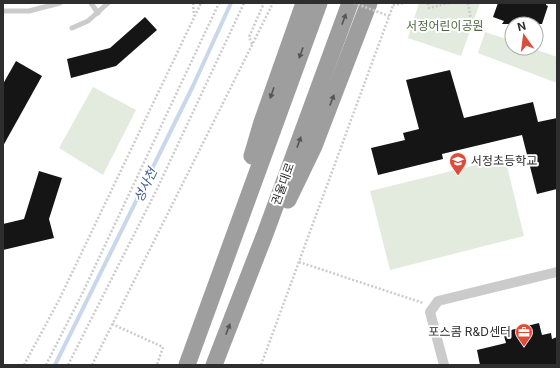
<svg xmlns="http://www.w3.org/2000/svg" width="560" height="368" viewBox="0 0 560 368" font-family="Inter,'Noto Sans KR',sans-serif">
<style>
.green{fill:#e2ebdd}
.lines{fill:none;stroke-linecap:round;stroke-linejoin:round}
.stream{stroke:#cad7ea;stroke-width:4}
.building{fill:#151515}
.path{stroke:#cbcbcb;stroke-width:2.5;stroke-dasharray:2 2;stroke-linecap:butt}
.service{stroke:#cbcbcb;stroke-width:5}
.minor{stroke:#cbcbcb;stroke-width:10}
.trunk{stroke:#9e9e9e;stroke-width:17}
.path-bridge{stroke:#cbcbcb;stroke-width:2.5;stroke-dasharray:2 2;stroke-linecap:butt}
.oneway{fill:#555}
.labels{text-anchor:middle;stroke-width:4;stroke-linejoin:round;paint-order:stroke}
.park-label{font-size:12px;fill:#4a673e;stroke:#fff}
.poi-label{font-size:12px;fill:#2e2e2e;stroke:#fff;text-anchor:start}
.street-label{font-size:12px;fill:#2e2e2e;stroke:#fff}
.water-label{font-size:13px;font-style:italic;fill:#41608c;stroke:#fff}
</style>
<rect width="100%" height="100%" fill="#fff"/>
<!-- green -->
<g class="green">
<polygon points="419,3 480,3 461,56 408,38"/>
<polygon points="485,32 512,41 512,48 532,48 557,57 557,83 478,53"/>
<polygon points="93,87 136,110 103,175 59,148"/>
<polygon points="505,158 524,236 390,270 370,191"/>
</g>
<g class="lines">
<!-- stream -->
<polyline class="stream" points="55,365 193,86 231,3"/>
</g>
<!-- building -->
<g class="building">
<polygon points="498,3 546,3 546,5 548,6 542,24 502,24 504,21 493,17"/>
<polygon points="145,17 157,30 116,66 71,78 67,59 110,48"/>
<polygon points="16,61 42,76 3,146 3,84"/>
<polygon points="450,70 464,118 533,102 538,122 557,118 557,189 537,194 522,135 442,154 443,159 378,175 371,148 405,140 403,133 419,129 406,80"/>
<polygon points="39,171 62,178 49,219 54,238 3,250 3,224 24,219"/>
<polygon points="539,323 542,335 551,333 552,339 557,337 557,365 480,365 477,350 506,343 503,332"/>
</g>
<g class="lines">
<!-- path -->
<g class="path">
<polyline points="193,3 194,16"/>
<polyline points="428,3 429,8 449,3"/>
<polyline points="468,3 471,20"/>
<polyline points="393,5 404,3"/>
<polyline points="252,44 249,37 264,3"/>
<polyline points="299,262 423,303"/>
<polyline points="112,324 163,347 157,365"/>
<polyline points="24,365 59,300 201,3"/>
<polyline points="46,365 83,292 219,3"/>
<polyline points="68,365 157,189 244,3"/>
<polyline points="92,365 273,3"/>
<polyline points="261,365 394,3"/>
</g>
<!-- service -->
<g class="service">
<polyline points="91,3 98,13"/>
<polyline points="3,11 29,11 60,3"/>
<polyline points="72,28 88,21 108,3"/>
</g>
<!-- minor -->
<polyline class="minor" points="444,365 430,312 438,301 557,272"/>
<!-- trunk -->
<g class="trunk">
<polyline points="252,156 262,122 304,3"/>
<polyline points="288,200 314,146 369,3"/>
<polyline points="187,365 319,3"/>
<polyline points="214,365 265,234 350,3"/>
</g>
<!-- path-bridge -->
<polyline class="path-bridge" points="354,3 389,16"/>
</g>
<!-- one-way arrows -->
<defs><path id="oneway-solid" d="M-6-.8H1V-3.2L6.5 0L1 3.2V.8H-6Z"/></defs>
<g class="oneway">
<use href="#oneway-solid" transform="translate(344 19) rotate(-70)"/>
<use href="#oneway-solid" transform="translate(301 53) rotate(110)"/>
<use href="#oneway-solid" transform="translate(272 93) rotate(109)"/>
<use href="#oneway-solid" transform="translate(332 100) rotate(-69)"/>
<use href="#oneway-solid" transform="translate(299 142) rotate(-70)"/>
<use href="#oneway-solid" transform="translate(228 329) rotate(-69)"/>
</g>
<!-- icons -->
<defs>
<g id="school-pin" transform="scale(0.9)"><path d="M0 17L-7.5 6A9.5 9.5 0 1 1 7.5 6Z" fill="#db4d3a" stroke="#fff"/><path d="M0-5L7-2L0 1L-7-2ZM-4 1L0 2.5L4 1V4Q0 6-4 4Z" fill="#fff"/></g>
<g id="office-pin" transform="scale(0.9)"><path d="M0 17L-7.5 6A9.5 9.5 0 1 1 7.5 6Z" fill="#db4d3a" stroke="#fff"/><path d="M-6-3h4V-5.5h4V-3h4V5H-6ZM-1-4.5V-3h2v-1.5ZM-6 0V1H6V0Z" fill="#fff"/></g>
</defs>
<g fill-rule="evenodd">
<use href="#school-pin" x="458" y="161"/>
<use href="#office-pin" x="524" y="332"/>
</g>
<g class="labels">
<!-- park labels -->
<g class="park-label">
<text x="445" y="30">서정어린이공원</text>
</g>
<!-- poi labels -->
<g class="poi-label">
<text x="471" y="165">서정초등학교</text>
<text x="511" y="336" text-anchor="end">포스콤 R&amp;D센터</text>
</g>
<!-- street labels -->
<g class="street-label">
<text transform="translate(283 184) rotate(-70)" y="4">권율대로</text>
</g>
<!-- water labels -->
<g class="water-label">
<text transform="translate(145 185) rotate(-64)" y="5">성사천</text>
</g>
</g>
<!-- border -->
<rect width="560" height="368" fill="none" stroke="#2e2e2e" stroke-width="8"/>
<!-- north arrow -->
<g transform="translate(524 36) rotate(346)"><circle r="19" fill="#ffffff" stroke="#ababab"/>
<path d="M0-3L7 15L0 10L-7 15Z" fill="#db4d3a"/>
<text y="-6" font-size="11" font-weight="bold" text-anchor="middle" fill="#2e2e2e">N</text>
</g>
</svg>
